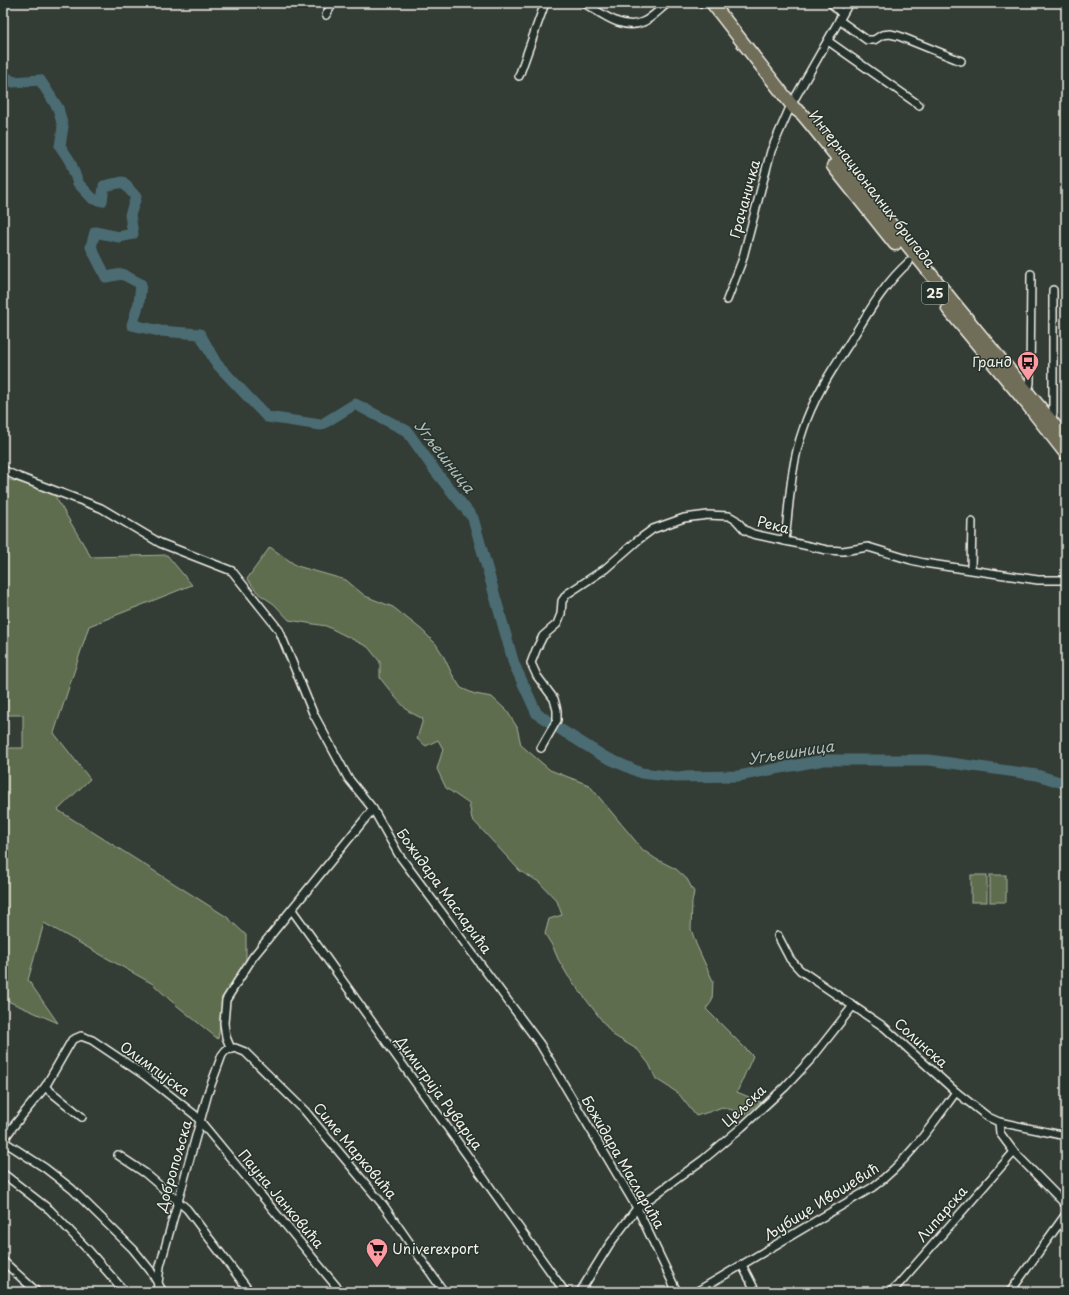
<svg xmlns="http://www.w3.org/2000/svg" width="1069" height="1295" viewBox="0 0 1069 1295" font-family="'Playpen Sans',sans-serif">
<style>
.green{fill:#5e6d4f;stroke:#a9af9c}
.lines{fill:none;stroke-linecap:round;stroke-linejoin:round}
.river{stroke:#4c6c73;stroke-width:11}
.minor-casing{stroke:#f4f1e8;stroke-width:10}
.primary-casing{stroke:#f4f1e8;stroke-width:15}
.minor{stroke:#26332d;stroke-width:7}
.primary{stroke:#706e59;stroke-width:12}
.labels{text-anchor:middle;stroke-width:3;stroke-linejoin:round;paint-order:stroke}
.shield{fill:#26332d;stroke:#b6b8b0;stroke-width:1}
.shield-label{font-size:13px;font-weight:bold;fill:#f4f1e8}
.street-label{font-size:14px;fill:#f4f1e8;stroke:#26332d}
.poi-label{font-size:14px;fill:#f4f1e8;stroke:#26332d;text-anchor:end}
.water-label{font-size:15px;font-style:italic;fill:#b1bcb9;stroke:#26332d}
</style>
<rect width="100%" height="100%" fill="#333c35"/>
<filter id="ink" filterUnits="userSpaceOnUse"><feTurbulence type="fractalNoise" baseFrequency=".025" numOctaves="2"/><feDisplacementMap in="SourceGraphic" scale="8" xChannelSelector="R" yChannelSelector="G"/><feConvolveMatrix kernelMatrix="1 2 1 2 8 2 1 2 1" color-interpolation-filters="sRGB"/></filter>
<g filter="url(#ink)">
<!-- green -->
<g class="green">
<polygon points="3,478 52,491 91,557 167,555 192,585 89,626 54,733 90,779 58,810 227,917 246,935 246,966 223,1001 218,1039 170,1000 153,984 44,923 28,980 58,1023 3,999 3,748 23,748 23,715 3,715"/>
<polygon points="270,547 297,566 346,580 365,596 393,607 422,630 436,644 443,655 452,674 461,688 475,694 492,697 507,711 517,727 521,745 550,770 589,785 643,850 656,859 676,869 687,879 694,892 692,902 691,929 696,944 713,981 712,1001 706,1009 753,1056 737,1092 761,1102 746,1114 722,1107 712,1111 696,1116 678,1093 656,1079 649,1064 638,1050 613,1035 568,976 558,959 553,947 545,934 549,919 562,915 557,901 539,882 520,871 472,819 469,804 446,788 437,769 443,749 438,740 426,746 417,739 423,719 408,711 395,697 380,678 380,662 368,647 326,626 289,620 274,604 259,594 247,579"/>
<rect x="971" y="875" width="16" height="27"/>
<rect x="990" y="875" width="16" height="27"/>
</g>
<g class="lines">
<!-- river -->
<g class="river">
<polyline points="3,75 13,82 40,80 58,108 63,127 60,146 70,161 78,183 93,199 102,201 104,186 123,182 136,197 130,215 133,234 119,237 95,232 91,247 106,277 122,274 141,284 139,303 132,325 160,331 200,334 216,363 267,417 321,425 355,404 407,431 436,472 473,518 514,664 537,714 553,724"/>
<polyline points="555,726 603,756 641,773 676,777 738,776 824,760 929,760 1037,775 1066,784"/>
</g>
<!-- minor casing -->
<g class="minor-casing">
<g id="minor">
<path d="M584,3C601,13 622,31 643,22C651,19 661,8 668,3"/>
<polyline points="698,3 703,3"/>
<polyline points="831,3 842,14"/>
<polyline points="326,15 333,3"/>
<polyline points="839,20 867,40 874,40 882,35 890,34 899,36 961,61"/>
<polyline points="828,41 919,105"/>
<polyline points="519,76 545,3"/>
<polyline points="727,300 742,261 771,151 791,105 849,3"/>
<polyline points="1028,392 1030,383 1031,274"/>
<polyline points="1051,421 1053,413 1053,290"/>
<polyline points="3,470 16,476 101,508 160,543 232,571 279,630 313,713 348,778 373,809 399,855 540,1044 637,1208 677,1292"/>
<path d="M785,541C789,506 791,463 803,430C813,398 832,370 850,342C868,313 884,284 909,262"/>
<polyline points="971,569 972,522"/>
<polyline points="541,748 557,720 557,710 554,699 537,676 531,663 536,650 543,636 557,624 561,614 562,601 567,594 605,569 638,540 653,529 684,518 708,515 729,516 736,520 745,530 753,534 827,550 843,551 868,547 911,560 924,563 1038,580 1066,580"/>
<polyline points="292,910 565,1292"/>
<polyline points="778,936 790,959 800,970 884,1027 956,1092 988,1117 999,1122 1066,1136"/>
<polyline points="231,1049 226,1037 224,1023 226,1000 253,957 373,809"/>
<polyline points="45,1087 82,1117"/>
<polyline points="999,1122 1000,1133 1014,1152 1066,1205"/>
<polyline points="3,1141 45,1168 72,1189 133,1249 150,1270 163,1292"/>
<polyline points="5,1142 7,1135 12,1128 45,1087 72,1040 81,1036 92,1040 144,1075 195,1115 341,1292"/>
<polyline points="118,1155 145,1173 187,1209 250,1292"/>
<polyline points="5,1175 50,1210 90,1252 125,1292"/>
<polyline points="3,1261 37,1292"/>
<polyline points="742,1265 756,1292"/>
<polyline points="157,1292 160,1266 208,1093 222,1055 226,1050 235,1048 245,1052 305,1111 384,1206 444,1292"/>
<polyline points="580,1292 609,1245 637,1208 704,1159 742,1127 785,1087 812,1058 853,1006"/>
<path d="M696,1292L873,1187C908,1161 931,1126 956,1092"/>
<polyline points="890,1292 897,1286 1014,1152"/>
<polyline points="1010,1292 1066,1214"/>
</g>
</g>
<!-- primary casing -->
<g class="primary-casing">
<g id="primary">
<polyline points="712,3 794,108 802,114 812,126 954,303 1066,439"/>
<polyline points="833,166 895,244"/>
<polyline points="948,309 1027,404 1066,454"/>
</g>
</g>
<!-- minor -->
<use href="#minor" class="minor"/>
<!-- primary -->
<use href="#primary" class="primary"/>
</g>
</g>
<!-- icons -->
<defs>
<g id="bus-pin" transform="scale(1.15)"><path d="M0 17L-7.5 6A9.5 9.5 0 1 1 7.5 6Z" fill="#ff9aa2" stroke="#26332d"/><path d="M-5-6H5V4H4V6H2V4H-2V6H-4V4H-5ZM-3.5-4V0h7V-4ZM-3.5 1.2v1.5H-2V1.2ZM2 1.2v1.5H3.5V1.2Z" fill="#111"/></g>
<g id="supermarket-pin" transform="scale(1.15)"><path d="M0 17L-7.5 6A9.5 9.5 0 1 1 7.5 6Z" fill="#ff9aa2" stroke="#26332d"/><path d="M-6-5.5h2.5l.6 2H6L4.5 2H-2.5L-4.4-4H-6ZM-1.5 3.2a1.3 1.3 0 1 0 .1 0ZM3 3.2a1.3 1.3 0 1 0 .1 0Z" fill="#111"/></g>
</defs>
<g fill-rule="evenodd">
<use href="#bus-pin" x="1028" y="362"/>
<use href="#supermarket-pin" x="377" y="1249"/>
</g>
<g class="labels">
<!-- shield labels -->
<rect class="shield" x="922" y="282" width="26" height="22" rx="3"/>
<g class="shield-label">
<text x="935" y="298">25</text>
</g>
<!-- street labels -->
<g class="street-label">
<text transform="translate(872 189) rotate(52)" y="5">Интернационалних бригада</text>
<text transform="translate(745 199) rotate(-75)" y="5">Грачаничка</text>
<text transform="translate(773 525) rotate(14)" y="5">Река</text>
<text transform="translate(444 891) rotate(54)" y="5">Божидара Масларића</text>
<text transform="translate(921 1043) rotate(42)" y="5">Солинска</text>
<text transform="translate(155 1069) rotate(36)" y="5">Олимпијска</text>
<text transform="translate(439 1093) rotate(54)" y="5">Димитрија Руварца</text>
<text transform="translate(744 1106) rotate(-43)" y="5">Цељска</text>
<text transform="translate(355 1151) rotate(50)" y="5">Симе Марковића</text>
<text transform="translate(623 1162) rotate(60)" y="5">Божидара Масларића</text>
<text transform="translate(174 1166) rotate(-74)" y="5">Добропољска</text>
<text transform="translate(281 1199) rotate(50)" y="5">Пауна Јанковића</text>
<text transform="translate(821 1202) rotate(-32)" y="5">Љубице Ивошевић</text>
<text transform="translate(942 1214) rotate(-49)" y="5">Липарска</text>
</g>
<!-- poi labels -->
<g class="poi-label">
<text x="1012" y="367">Гранд</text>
<text x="392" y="1254" text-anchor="start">Univerexport</text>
</g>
<!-- water labels -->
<g class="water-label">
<text transform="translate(444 457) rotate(52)" y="5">Угљешница</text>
<text transform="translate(791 753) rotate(-9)" y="5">Угљешница</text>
</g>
</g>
<!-- margin -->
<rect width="1069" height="1295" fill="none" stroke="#26332d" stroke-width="16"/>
<rect x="8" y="8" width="1053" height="1279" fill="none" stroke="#f4f1e8" stroke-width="1.5" filter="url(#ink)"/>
</svg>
